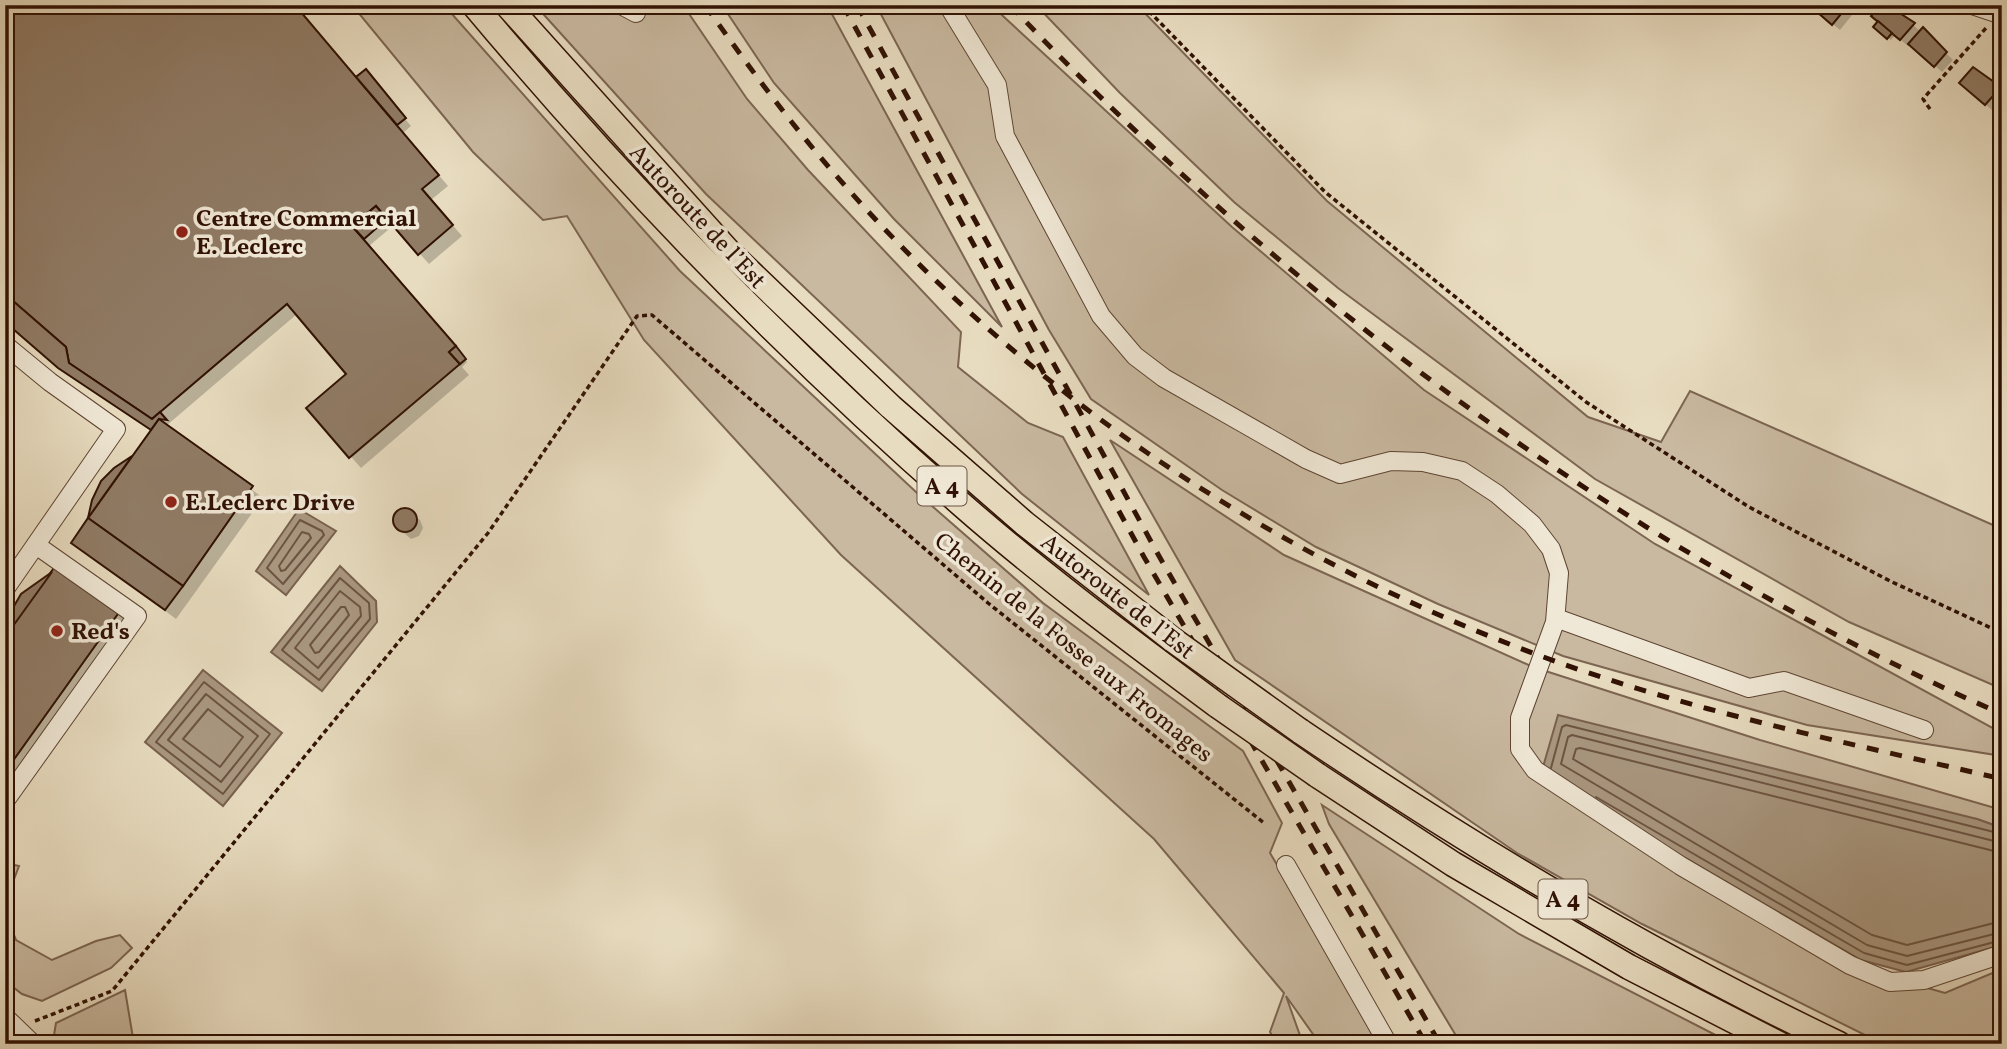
<svg xmlns="http://www.w3.org/2000/svg" width="2007" height="1049" viewBox="0 0 2007 1049" font-family="Vollkorn,serif">
<style>
.green{fill:#c9b9a0;stroke:#7c6552;stroke-width:2}
.water{fill:#a99780;stroke:#79614e;stroke-width:2}
.shadow{fill:#0003}
.lines{fill:none;stroke-linecap:round;stroke-linejoin:round}
.shore{stroke:#6c5442;stroke-width:2}
.building{fill:#907b65;stroke:#301103;stroke-width:2}
.minor-casing{stroke:#5e4432;stroke-width:20}
.highway-casing{stroke:#301103;stroke-width:27}
.path{stroke:#301103;stroke-width:3.5;stroke-dasharray:5 3.5;stroke-linecap:butt}
.minor{stroke:#f0e8d6;stroke-width:18}
.highway{stroke:#e8dcc0;stroke-width:24}
.rail{stroke:#301103;stroke-width:5;stroke-dasharray:12 12;stroke-linecap:butt}
.highway-bridge-casing{stroke:#301103;stroke-width:27;stroke-linecap:butt}
.highway-bridge{stroke:#e8dcc0;stroke-width:24}
.poi-dot{fill:#8f2418;stroke:#f0e8d6;stroke-width:2.5}
.labels{text-anchor:middle;stroke-width:7;stroke-linejoin:round;paint-order:stroke}
.shield{fill:#f0e8d6;stroke:#6a5242;stroke-width:2}
.shield-label{font-size:23px;font-weight:bold;fill:#301103}
.street-label{font-size:24px;fill:#301103;stroke:#f0e8d6}
.poi-label{font-size:24px;font-weight:bold;fill:#301103;stroke:#f0e8d6;text-anchor:start}
</style>
<rect width="100%" height="100%" fill="#e8dcc0"/>
<filter id="stains"><feTurbulence type="fractalNoise" baseFrequency=".00286" numOctaves="4"/><feColorMatrix values="0 0 0 0 .2 0 0 0 0 .09 0 0 0 0 .02 0 0 0 .5 -.17"/></filter>
<radialGradient id="worn" r=".72"><stop offset=".6" stop-color="#630" stop-opacity="0"/><stop offset="1" stop-color="#630" stop-opacity=".3"/></radialGradient>
<!-- green -->
<g class="green">
<polygon points="352,5 444,5 680,271 916,492 1043,603 1243,751 1282,823 1270,853 1385,1044 1320,1044 1286,996 1303,1044 1277,1044 1270,1032 1284,993 1154,839 841,555 644,340 567,216 543,220 473,152"/>
<polygon points="535,5 683,5 747,99 808,170 961,332 958,367 1028,423 1063,437 1149,595 1022,494 706,194"/>
<polygon points="722,5 827,5 1002,327 894,219 774,83"/>
<polygon points="876,5 991,5 1232,227 1424,390 1655,544 2002,733 2002,756 1807,725 1563,656 1438,604 1316,547 1222,490 1091,399 1049,330"/>
<polygon points="1036,5 1137,5 1327,201 1588,417 1661,442 1690,391 2002,529 2002,689 1849,622 1595,479 1338,288 1234,202 1120,93"/>
<polygon points="1110,440 1284,555 1533,667 1760,740 2002,810 2002,828 1977,819 1542,774 1892,978 1945,993 2002,969 2002,1044 1883,1044 1642,924 1517,853 1235,660"/>
<polygon points="1322,805 1519,934 1733,1044 1461,1044 1329,824"/>
<polygon points="5,863 19,866 5,903"/>
<polygon points="5,913 16,940 52,960 96,941 120,935 132,948 111,968 42,1001 22,994 5,981"/>
<polygon points="125,990 134,1044 59,1044 54,1035 56,1023"/>
</g>
<!-- water -->
<g class="water">
<polygon points="299,509 336,531 286,595 256,571"/>
<polygon points="340,566 376,601 377,622 322,691 271,652"/>
<polygon points="203,670 282,733 223,806 145,742"/>
<polygon points="1558,715 1977,819 2002,828 2002,945 1906,972 1861,960 1541,774"/>
</g>
<!-- shadow -->
<g class="shadow">
<polygon points="1841,5 1852,15 1840,30 1815,9"/>
<polygon points="1913,25 1921,32 1923,30 1953,60 1942,72 1910,43 1908,46 1895,35 1891,40 1876,27"/>
<polygon points="1973,69 2001,89 2001,101 1993,111 1968,89"/>
<polygon points="365,72 411,126 403,133 448,186 431,200 462,236 429,264 394,225 369,246 467,362 462,367 469,375 361,468 309,409 349,374 297,314 166,426 263,498 176,619 73,542 90,518 92,506 108,476 133,458 153,431 63,371"/>
<polygon points="406,510 420,520 423,528 419,536 411,539 396,526 394,520 398,513"/>
<polygon points="53,572 119,612 129,622 5,797 5,640"/>
</g>
<g class="lines">
<!-- shore -->
<g class="shore">
<polygon points="300,520 322,531 324,535 283,584 267,568"/>
<polygon points="302,532 309,534 311,538 285,570 281,571 279,566"/>
<polygon points="340,578 369,603 370,619 319,680 282,650"/>
<polygon points="340,591 360,607 361,616 318,668 295,648"/>
<polygon points="341,607 345,607 349,615 319,652 315,653 310,645"/>
<polygon points="204,682 270,734 223,794 156,742"/>
<polygon points="206,694 258,736 221,782 168,740"/>
<polygon points="208,709 243,737 220,767 183,739"/>
<polyline points="1551,768 1562,727 1566,725 2002,834"/>
<polyline points="1596,797 1864,953 1907,965 2002,940"/>
<polyline points="2002,843 1572,735 1568,737 1561,764 1867,945 1907,956 2002,932"/>
<polyline points="2002,853 1580,748 1576,749 1573,759 1872,935 1907,945 2002,921"/>
</g>
</g>
<!-- building -->
<g class="building">
<polygon points="5,5 295,5 439,175 422,189 453,225 418,255 376,206 352,226 456,346 449,352 460,364 349,458 306,408 346,374 287,304 152,419 69,363 66,347 5,294"/>
<polygon points="1809,5 1844,5 1846,8 1832,25"/>
<polygon points="1880,5 1895,5 1900,9 1898,12 1915,23 1900,40 1871,16"/>
<polygon points="1878,21 1892,33 1887,39 1873,27"/>
<polygon points="1923,27 1947,52 1934,67 1908,44"/>
<polygon points="1973,67 2001,87 1985,105 1959,83"/>
<polygon points="366,69 406,118 397,125 356,77"/>
<polygon points="2002,86 2002,102 1994,95"/>
<polygon points="376,206 387,219 364,239 352,226"/>
<polygon points="5,294 66,347 69,363 152,419 160,412 167,420 159,419 151,430 58,368 5,322"/>
<polygon points="456,346 466,359 460,364 449,352"/>
<polygon points="159,419 253,486 183,586 88,518"/>
<polygon points="132,456 88,518 92,500 101,481 114,468"/>
<circle cx="405" cy="520" r="12"/>
<polygon points="88,518 183,586 165,610 71,543"/>
<polygon points="56,565 120,611 5,772 5,637"/>
<polygon points="52,572 5,637 10,613 21,594"/>
</g>
<g class="lines">
<!-- minor casing -->
<g class="minor-casing">
<g id="minor">
<polyline points="621,5 636,13 633,5"/>
<polyline points="948,5 997,85 1005,136 1101,316 1135,356 1164,378 1306,459 1340,474 1391,461 1423,462 1462,471 1497,494 1532,524 1551,549 1559,573 1555,622 1520,718 1520,749 1535,770 1681,866 1850,965 1890,982 1924,980 2002,954"/>
<polyline points="1972,5 1999,14"/>
<polyline points="5,345 50,382 116,429 5,589"/>
<polyline points="1556,618 1749,688 1784,681 1924,730"/>
<polyline points="5,801 137,616 36,545"/>
<polyline points="1286,865 1388,1044"/>
<polyline points="5,1017 33,1044"/>
</g>
</g>
<!-- highway casing -->
<g class="highway-casing">
<g id="highway">
<path d="M474,5C624,184 785,350 961,504C1043,576 1131,641 1218,706"/>
<polyline points="507,5 729,252 891,407 1024,523 1173,640"/>
<path d="M1300,731C1473,848 1650,954 1839,1044"/>
<polyline points="1317,775 1453,864 1629,967 1779,1044"/>
</g>
</g>
<!-- path -->
<g class="path">
<polyline points="1143,5 1325,192 1586,402 1749,507 1890,581 2002,633"/>
<polyline points="1930,109 1923,99 1986,28"/>
<polyline points="35,1021 112,991 488,533 637,316 652,315 988,603 1264,823"/>
<polyline points="1283,1044 1305,1044"/>
</g>
<!-- minor -->
<use href="#minor" class="minor"/>
<!-- highway -->
<use href="#highway" class="highway"/>
<!-- rail -->
<g class="rail">
<path d="M705,5C746,63 787,119 833,172C1033,404 1297,574 1586,672C1722,718 1863,746 2002,779"/>
<polyline points="843,5 1144,557 1426,1044"/>
<polyline points="857,5 1159,556 1440,1044"/>
<path d="M1010,5C1291,302 1627,550 2002,714"/>
</g>
<!-- highway-bridge casing -->
<g class="highway-bridge-casing">
<g id="highway-bridge">
<polyline points="1173,640 1300,731"/>
<polyline points="1218,706 1317,775"/>
</g>
</g>
<!-- highway-bridge -->
<use href="#highway-bridge" class="highway-bridge"/>
</g>
<!-- markers -->
<g class="poi-dot">
<circle cx="182" cy="232" r="7"/>
<circle cx="171" cy="502" r="7"/>
<circle cx="57" cy="631" r="7"/>
</g>
<g class="labels">
<!-- shield labels -->
<g class="shield">
<rect x="917.5" y="466.5" width="49" height="39" rx="5"/>
<rect x="1538.5" y="879.5" width="49" height="39" rx="5"/>
</g>
<g class="shield-label">
<text x="942" y="494">A 4</text>
<text x="1563" y="907">A 4</text>
</g>
<!-- street labels -->
<g class="street-label">
<text transform="translate(698 216) rotate(47)" y="8">Autoroute de l’Est</text>
<text transform="translate(1118 596) rotate(38)" y="8">Autoroute de l’Est</text>
<text transform="translate(1074 647) rotate(39)" y="8">Chemin de la Fosse aux Fromages</text>
</g>
<!-- poi labels -->
<g class="poi-label">
<text x="196" y="226">Centre Commercial<tspan x="196" dy="28">E. Leclerc</tspan></text>
<text x="185" y="510">E.Leclerc Drive</text>
<text x="71" y="639">Red's</text>
</g>
</g>
<!-- margin -->
<rect width="2007" height="1049" fill="none" stroke="#e8dcc0" stroke-width="28"/>
<rect x="7" y="7" width="1993" height="1035" fill="none" stroke="#301103" stroke-width="3.5"/>
<rect x="14" y="14" width="1979" height="1021" fill="none" stroke="#301103" stroke-width="2"/>
<rect width="100%" height="100%" filter="url(#stains)"/>
<rect width="100%" height="100%" fill="url(#worn)"/>
</svg>
